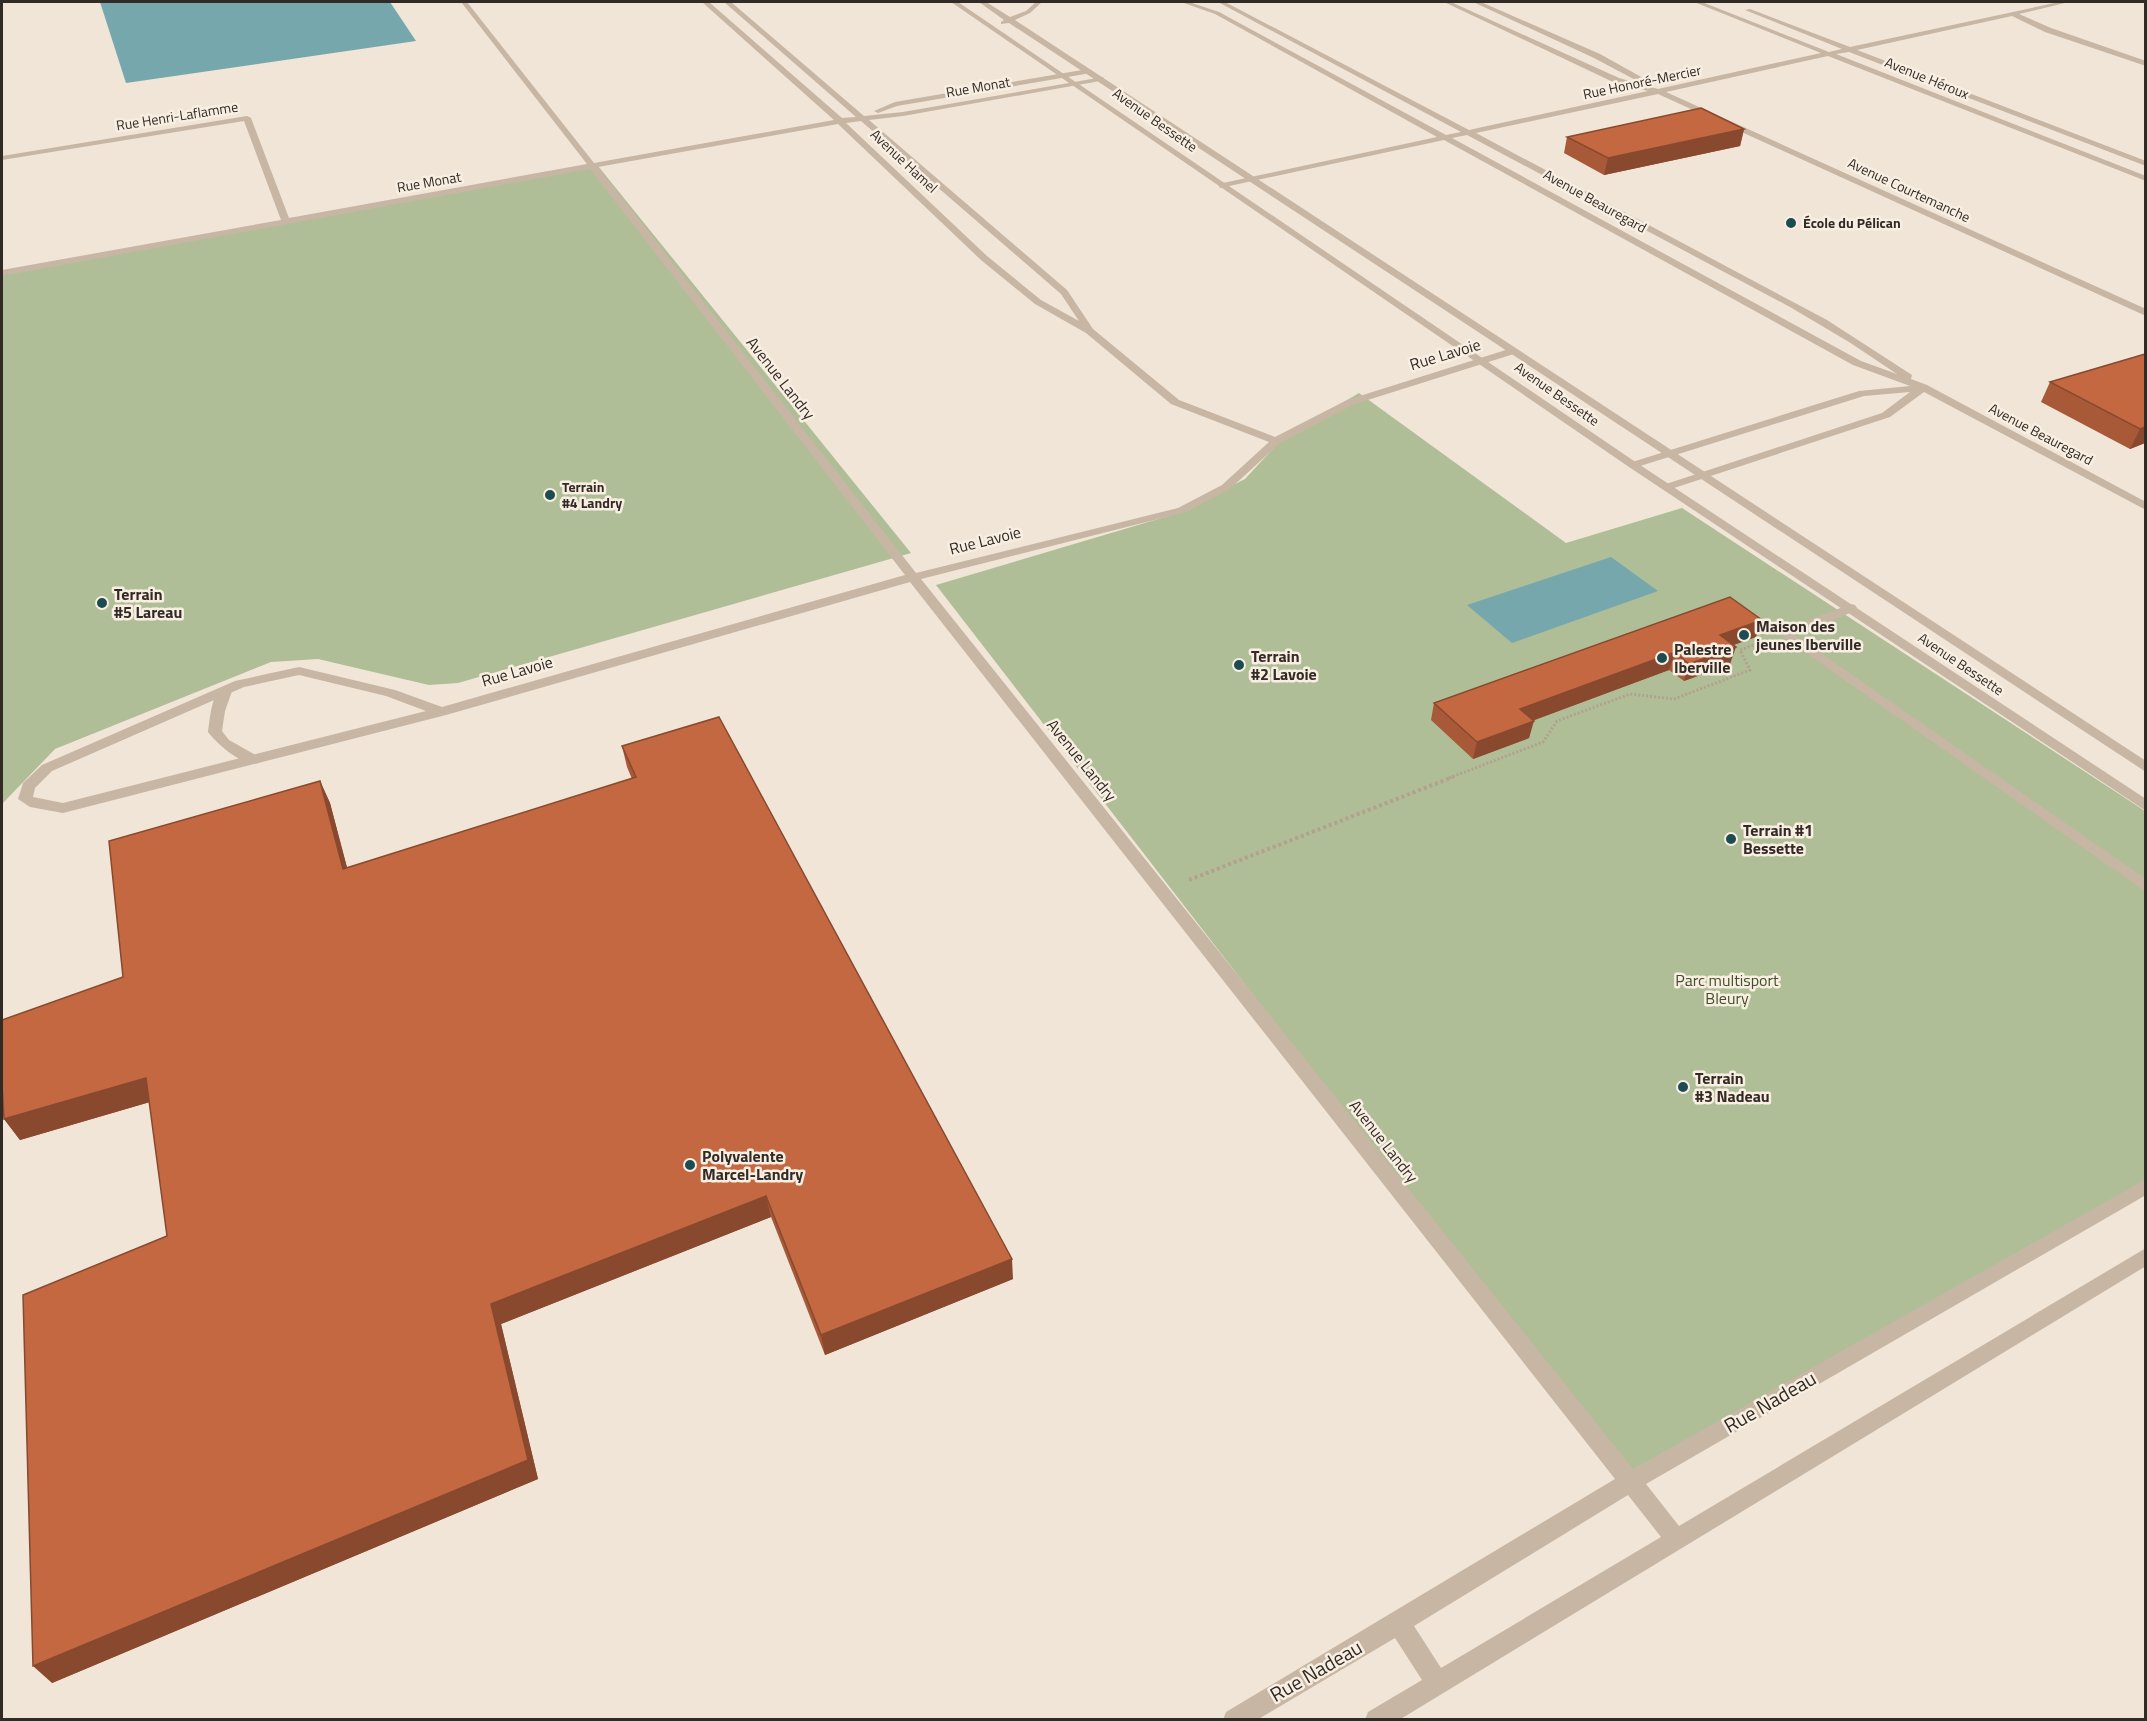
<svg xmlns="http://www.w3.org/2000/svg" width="2147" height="1721" viewBox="0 0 2147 1721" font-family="'Titillium Web',sans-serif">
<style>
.green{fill:#afbe97}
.water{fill:#76a7ac}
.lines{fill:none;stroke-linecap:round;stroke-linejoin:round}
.path-far1{stroke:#b3a08e;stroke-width:3;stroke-dasharray:2 2;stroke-linecap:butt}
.path{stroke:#b3a08e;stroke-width:4;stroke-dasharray:3 3;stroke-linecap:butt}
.service{fill:#c7b6a3;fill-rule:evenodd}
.minor{fill:#c7b6a3;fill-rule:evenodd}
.tertiary{fill:#c7b6a3;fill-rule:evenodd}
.wall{fill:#a85938}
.shaded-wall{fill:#88492e}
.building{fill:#c36841;stroke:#88492e;stroke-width:1.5}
.poi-dot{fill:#1c4c52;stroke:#f8efe2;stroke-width:2}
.labels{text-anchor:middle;stroke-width:5;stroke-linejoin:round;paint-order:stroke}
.far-street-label{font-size:14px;fill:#322a25;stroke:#f8efe2}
.far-poi-label{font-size:14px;font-weight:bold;fill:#322a25;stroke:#f8efe2;text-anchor:start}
.street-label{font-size:16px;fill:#322a25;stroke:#f8efe2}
.poi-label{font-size:16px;font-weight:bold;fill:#322a25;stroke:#f8efe2;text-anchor:start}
.park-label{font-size:16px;fill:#405029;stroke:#f8efe2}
.near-street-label{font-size:20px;fill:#322a25;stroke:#f8efe2}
</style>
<rect width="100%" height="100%" fill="#f0e5d6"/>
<!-- green -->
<g class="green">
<polygon points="598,166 911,553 458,683 429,685 318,659 271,662 55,749 2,804 2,275"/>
<polygon points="1359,393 1566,543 1682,508 2145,811 2145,1186 1630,1482 936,585 1175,514 1245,479 1282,439"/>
</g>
<!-- water -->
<g class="water">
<polygon points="100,2 390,2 416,41 126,83"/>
<polygon points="1611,557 1658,591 1512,643 1467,605"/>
</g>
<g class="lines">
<!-- path-far1 -->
<polyline class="path-far1" points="1449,778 1543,742 1557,721 1630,694 1674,699 1750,670 1740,650 1762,642"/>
<!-- path -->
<polyline class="path" points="1189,880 1453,777"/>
<!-- service -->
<g class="service">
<polygon points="1851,604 1855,605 1857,608 1855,611 1795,635 2146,879 2146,892 1779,634 1780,631"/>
<path d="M225,687L232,691L225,711L222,731L229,740L259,757L261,760L259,763C243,767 217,744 208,732C210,720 211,691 225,687Z"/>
</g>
<!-- minor -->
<g class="minor">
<path d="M461,2H467L594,163L834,120L702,2H709L842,118L856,117L724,2H731L864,116L903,112L1103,77L1104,79L1100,81L903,116L869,120L1067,290L1093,329L1179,400L1275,437L1347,400L1509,349H1517V353L1355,404L1280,443L1230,489L1186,512L921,579L1633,1469L2146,1179V1195L1646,1484L1679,1526L2146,1248V1266L1399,1720H1365L1368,1712L1422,1680L1395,1638L1257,1720H1223L1226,1712L1615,1479L910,582L446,715L63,813L30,807L18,799L23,783L42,765L235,681L299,667L395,690L442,707L905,575L590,169L2,276V270L281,220L244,121L2,160V156L247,116L251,118L289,218L587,164ZM861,121L1061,294L1079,321L1041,300L987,256L846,123ZM838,124L981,260L1035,304L1086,333L1171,404L1269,442L1222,485L1178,508L916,573L598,167ZM299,675L386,696L426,711L63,803L33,797L35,788L52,771L244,687ZM1628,1495L1661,1537L1441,1668L1414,1626Z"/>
<path d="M1181,2H1189L1219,12L1446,135L1461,132L1218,2H1225L1469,130L1648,91L1613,82L1444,2H1451L1619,78L1658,89L1821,53L1694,2H1702L1829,52L1842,49L1745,10L1750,9L1850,47L2059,2H2069L2019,14L2051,28L2146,61V66L2045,32L2012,16L1857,50L2146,161V166L1849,52L1836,54L2146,176V181L1828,56L1666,92L2146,309V316L1658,94L1476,133L1827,320L1912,375L1911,379L1927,385L2146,502V510L1924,392L1890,417L1671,489H1663V485L1882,413L1910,392L1864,396L1637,467H1629V463L1859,391L1910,386L1853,365L1444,140L1220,188L1219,186L1223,183L1437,137L1215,14ZM1467,135L1790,307L1849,342L1897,374L1861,361L1452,138Z"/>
<polygon points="1473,2 1481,2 1600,54 1652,83 1645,85 1594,58"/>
<polygon points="1088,69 1092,71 1091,73 897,106 878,113 874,111 895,102"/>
</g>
<!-- tertiary -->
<g class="tertiary">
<polygon points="951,2 958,2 1637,463 2146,799 2146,811 1629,467"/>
<polygon points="979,2 986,2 1010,17 1026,11 1036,2 1042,2 1030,13 1015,20 2146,761 2146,772 1009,23 1001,24 1001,22 1004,20"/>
</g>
</g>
<!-- wall -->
<g class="wall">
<polygon points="1744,129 1740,146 1604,175 1564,153 1567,137"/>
<polygon points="2145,354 2145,443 2130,449 2041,402 2050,382"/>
<polygon points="1730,597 1756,637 1733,645 1730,664 1684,681 1669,670 1533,720 1529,738 1473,759 1431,720 1434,703"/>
<polygon points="622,746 1013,1279 825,1355 771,1217 501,1324 538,1479 52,1683 167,1236 150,1102 20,1140 4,1119 123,977 320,781 330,803 347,868 632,779 627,767"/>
</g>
<!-- shaded-wall -->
<g class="shaded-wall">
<polygon points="1744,129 1740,146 1604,175 1608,158"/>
<polygon points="2145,427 2145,443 2130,449 2140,429"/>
<polygon points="1762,620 1756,637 1714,652 1720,635"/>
<polygon points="1736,647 1730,664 1684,681 1689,664"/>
<polygon points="1675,652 1669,670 1516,727 1520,709"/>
<polygon points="1534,721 1529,738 1473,759 1477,742"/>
<polygon points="320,781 330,803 353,890 343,869"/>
<polygon points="146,1078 160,1099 20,1140 4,1119"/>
<polygon points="766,1196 771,1217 501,1324 538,1479 52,1683 33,1666 491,1304"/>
<polygon points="1012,1259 1013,1279 825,1355 821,1335"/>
</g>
<!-- building -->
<g class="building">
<polygon points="1701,108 1744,129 1608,158 1567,137"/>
<polygon points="2145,354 2145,427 2140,429 2050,382"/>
<polygon points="1730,597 1762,620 1720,635 1736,647 1689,664 1675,652 1520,709 1534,721 1477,742 1434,703"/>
<polygon points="719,717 1012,1259 821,1335 766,1196 491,1304 528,1460 33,1666 23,1295 167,1236 146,1078 4,1119 2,1084 2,1020 123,977 109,841 320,781 343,869 636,777 622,746"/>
</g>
<!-- markers -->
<g class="poi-dot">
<circle cx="1791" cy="223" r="6"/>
<circle cx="550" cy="495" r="6"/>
<circle cx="102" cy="603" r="6"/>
<circle cx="1744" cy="635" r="6"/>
<circle cx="1662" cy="658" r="6"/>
<circle cx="1239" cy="665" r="6"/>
<circle cx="1731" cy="839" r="6"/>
<circle cx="1683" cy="1087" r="6"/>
<circle cx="690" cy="1165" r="6"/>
</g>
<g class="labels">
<!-- far-street labels -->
<g class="far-street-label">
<text transform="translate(1927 78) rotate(22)" y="5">Avenue Héroux</text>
<text transform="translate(1642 82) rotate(-12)" y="5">Rue Honoré-Mercier</text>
<text transform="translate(978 87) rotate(-10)" y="5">Rue Monat</text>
<text transform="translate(177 116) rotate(-9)" y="5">Rue Henri-Laflamme</text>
<text transform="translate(1155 120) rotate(35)" y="5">Avenue Bessette</text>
<text transform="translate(904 161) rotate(43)" y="5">Avenue Hamel</text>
<text transform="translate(429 182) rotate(-10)" y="5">Rue Monat</text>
<text transform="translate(1909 190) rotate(25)" y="5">Avenue Courtemanche</text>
<text transform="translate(1595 201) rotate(29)" y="5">Avenue Beauregard</text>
<text transform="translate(1557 394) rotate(35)" y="5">Avenue Bessette</text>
<text transform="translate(2041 434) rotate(28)" y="5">Avenue Beauregard</text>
<text transform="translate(1961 664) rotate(34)" y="5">Avenue Bessette</text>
</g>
<!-- far-poi labels -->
<g class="far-poi-label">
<text x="1803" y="228">École du Pélican</text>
<text x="562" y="492">Terrain<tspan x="562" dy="16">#4 Landry</tspan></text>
</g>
<!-- street labels -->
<g class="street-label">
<text transform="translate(1445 354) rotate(-17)" y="6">Rue Lavoie</text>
<text transform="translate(781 378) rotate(52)" y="6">Avenue Landry</text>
<text transform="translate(985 540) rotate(-14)" y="6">Rue Lavoie</text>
<text transform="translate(517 671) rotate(-16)" y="6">Rue Lavoie</text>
<text transform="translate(1082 760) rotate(51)" y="6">Avenue Landry</text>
<text transform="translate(1384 1141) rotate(52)" y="6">Avenue Landry</text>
</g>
<!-- poi labels -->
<g class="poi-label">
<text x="114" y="600">Terrain<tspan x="114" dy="18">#5 Lareau</tspan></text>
<text x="1756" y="632">Maison des<tspan x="1756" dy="18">jeunes Iberville</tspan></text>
<text x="1674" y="655">Palestre<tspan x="1674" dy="18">Iberville</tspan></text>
<text x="1251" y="662">Terrain<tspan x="1251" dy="18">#2 Lavoie</tspan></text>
<text x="1743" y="836">Terrain #1<tspan x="1743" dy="18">Bessette</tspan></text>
<text x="1695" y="1084">Terrain<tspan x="1695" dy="18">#3 Nadeau</tspan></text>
<text x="702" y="1162">Polyvalente<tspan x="702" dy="18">Marcel-Landry</tspan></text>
</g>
<!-- park labels -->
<g class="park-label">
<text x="1727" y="986">Parc multisport<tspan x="1727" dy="18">Bleury</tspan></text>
</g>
<!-- near-street labels -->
<g class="near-street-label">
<text transform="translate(1770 1402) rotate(-30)" y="7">Rue Nadeau</text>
<text transform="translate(1316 1671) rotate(-30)" y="7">Rue Nadeau</text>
</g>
</g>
<!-- border -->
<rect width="2147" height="1721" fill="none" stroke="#322a25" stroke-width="6"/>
</svg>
